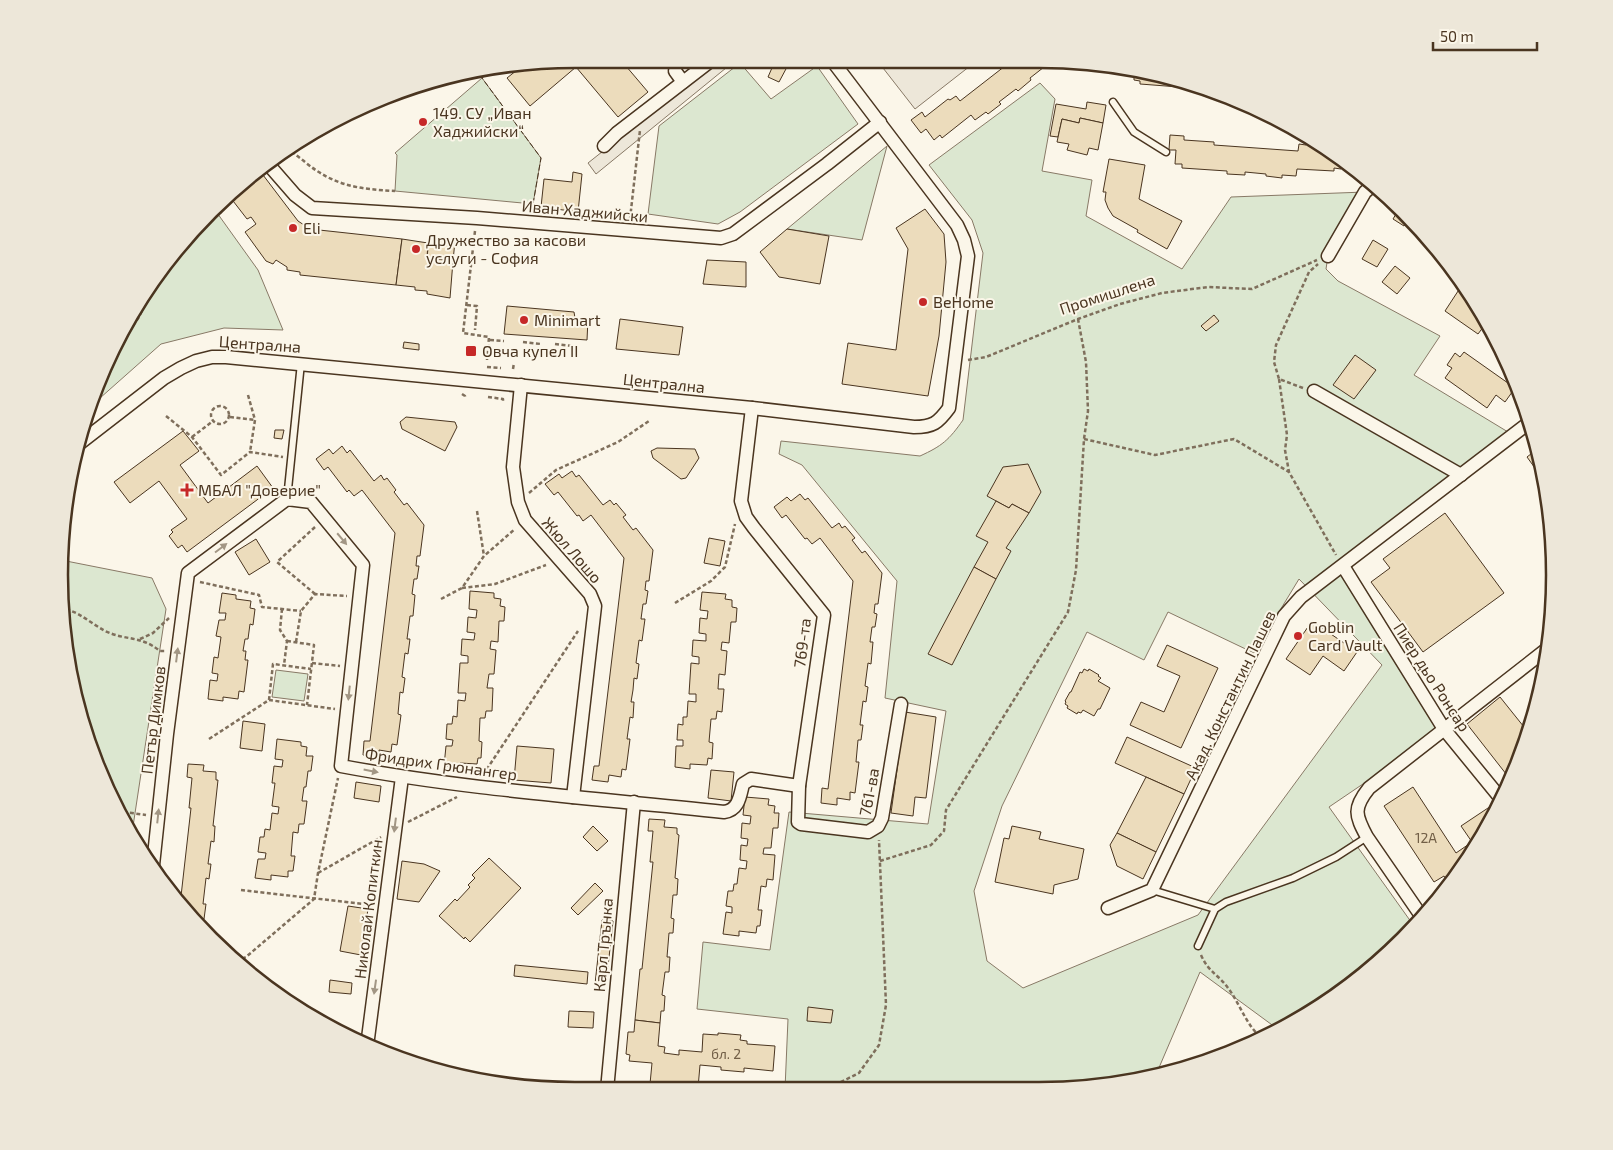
<svg xmlns="http://www.w3.org/2000/svg" width="1613" height="1150" viewBox="0 0 1613 1150" font-family="'Exo 2',sans-serif">
<style>
.green{fill:#dce7d0;stroke:#887966;fill-rule:evenodd}
.parking{fill:#ede7d9;stroke:#887966}
.building{fill:#ecdcbc;stroke:#4a3520}
.lines{fill:none;stroke-linecap:round;stroke-linejoin:round}
.service-casing{stroke:#4a3520;stroke-width:9}
.minor-casing{stroke:#4a3520;stroke-width:15}
.path{stroke:#7f6f5c;stroke-width:2.5;stroke-dasharray:4 2.5;stroke-linecap:butt}
.service{stroke:#fbf6e9;stroke-width:6}
.minor{stroke:#fbf6e9;stroke-width:12}
.fence{stroke:#4a3520;stroke-width:1;stroke-dasharray:6 2.5;stroke-linecap:butt}
.oneway{fill:#a29684}
.poi-dot{fill:#c62828;stroke:#fbf6e9;stroke-width:2}
.labels{text-anchor:middle;stroke-width:4;stroke-linejoin:round;paint-order:stroke}
.number-label{font-size:14px;fill:#725f47}
.poi-label{font-size:16px;fill:#4a3520;stroke:#fbf6e9;text-anchor:start}
.street-label{font-size:16px;fill:#4a3520;stroke:#fbf6e9}
.rim{fill:none;stroke:#4a3520;stroke-width:2.5}
</style>
<rect width="100%" height="100%" fill="#fbf6e9"/>
<!-- green -->
<g class="green">
<polygon points="740,63 771,99 817,66 858,124 740,212 718,224 648,214 659,126"/>
<polygon points="482,78 541,158 533,204 395,191 397,155 395,153"/>
<path d="M1040,83L1055,99L1042,171L1092,180L1086,216L1182,269L1231,197L1365,192L1328,256L1326,269L1338,281L1440,336L1414,375L1513,435L1343,566L1444,729L1329,807L1414,926L1379,963L1279,1030L1200,972L1155,1077L1106,1087L785,1089L788,1019L697,1009L703,942L770,950L789,812L928,824L946,711L885,698L897,581L802,465L779,454L781,441L920,456C942,446 949,440 963,420L983,253L972,220L929,165ZM1299,579L1382,665L1198,915L1023,988L987,961L974,891L1002,806L1087,632L1144,660L1168,612L1254,653Z"/>
<polygon points="887,146 862,240 787,229"/>
<polygon points="215,210 258,270 283,330 224,328 161,344 91,406 98,377 128,317 187,235"/>
<polygon points="61,560 152,578 166,609 132,833 112,804 69,675 60,608"/>
<polygon points="276,670 308,674 304,701 272,697"/>
</g>
<!-- parking -->
<g class="parking">
<polygon points="719,59 737,59 596,174 588,163"/>
<polygon points="876,59 979,59 915,109"/>
</g>
<!-- building -->
<g class="building">
<polygon points="575,59 620,59 648,92 618,117 576,67 530,106 507,78 522,66"/>
<polygon points="1014,59 1053,60 1030,78 1031,80 1018,91 1016,89 999,102 1001,104 988,114 986,112 975,120 971,115 942,138 940,135 934,140 926,129 921,133 911,120 922,112 925,117 948,99 950,100 956,96 960,101"/>
<polygon points="775,61 787,67 779,82 768,77"/>
<polygon points="1134,68 1179,81 1179,87 1140,84 1140,81 1134,80"/>
<polygon points="1087,102 1106,105 1103,123 1080,118 1079,123 1062,119 1058,137 1050,136 1056,104 1086,109"/>
<polygon points="1080,118 1103,123 1098,150 1089,148 1087,155 1067,150 1069,144 1057,142 1062,119 1079,123"/>
<polygon points="1170,135 1184,136 1184,140 1214,142 1214,145 1298,151 1299,144 1306,145 1307,143 1319,143 1342,159 1341,169 1334,168 1334,171 1297,169 1296,176 1282,175 1282,178 1266,176 1266,174 1245,172 1245,175 1227,174 1227,171 1182,168 1182,164 1175,164 1176,150 1169,150"/>
<polygon points="1109,159 1145,165 1139,199 1182,221 1167,249 1137,232 1138,230 1113,216 1108,208 1105,200 1106,192 1103,192"/>
<polygon points="260,171 298,221 310,229 402,239 396,285 300,275 300,272 287,270 287,267 276,260 273,264 266,261 245,232 256,224 251,217 247,219 230,197"/>
<polygon points="573,172 582,174 578,212 541,207 544,179 572,182"/>
<polygon points="925,209 944,234 946,262 939,336 928,396 842,384 848,343 896,350 908,249 896,228"/>
<polygon points="1399,209 1409,219 1404,226 1393,219"/>
<polygon points="787,229 829,236 820,284 779,277 760,252"/>
<polygon points="429,238 455,241 453,261 427,258"/>
<polygon points="402,239 428,243 427,258 453,261 450,298 427,294 427,291 415,290 415,287 396,285"/>
<polygon points="1373,240 1388,249 1377,267 1362,259"/>
<polygon points="707,260 746,262 746,287 703,284"/>
<polygon points="1395,266 1410,278 1397,294 1382,282"/>
<polygon points="1462,285 1487,322 1478,334 1445,311"/>
<polygon points="507,306 574,312 575,318 588,319 587,340 504,334"/>
<polygon points="1214,315 1219,321 1206,331 1201,326"/>
<polygon points="620,319 683,327 679,355 616,349"/>
<polygon points="404,342 419,344 419,350 403,348"/>
<polygon points="1497,344 1502,354 1494,348"/>
<polygon points="1464,352 1515,388 1505,402 1496,395 1487,408 1445,378 1452,368 1447,365 1455,353 1460,357"/>
<polygon points="1355,355 1376,370 1354,399 1333,385"/>
<polygon points="406,417 455,422 457,427 445,451 402,429 400,422"/>
<polygon points="275,430 284,430 282,439 274,438"/>
<polygon points="183,431 199,451 180,465 208,503 257,466 273,488 187,552 182,545 178,548 169,536 173,532 171,530 187,519 159,481 130,503 114,482"/>
<polygon points="342,446 347,453 350,450 374,481 381,475 384,480 387,478 396,490 394,492 404,505 407,503 424,525 420,556 417,556 416,566 419,566 417,579 414,579 412,594 415,595 413,616 410,616 407,639 410,639 408,654 405,653 402,677 405,678 403,693 400,692 398,714 401,715 397,745 392,744 391,752 379,750 379,757 363,755 364,741 370,741 395,533 362,490 354,496 349,490 347,492 328,467 324,470 316,459 329,449 333,454"/>
<polygon points="657,448 695,449 699,458 686,478 681,479 653,458 651,451"/>
<polygon points="1536,450 1542,473 1540,475 1527,457"/>
<polygon points="1028,464 1041,492 1029,513 1012,504 1009,508 987,496 1003,467"/>
<polygon points="572,471 576,477 579,475 603,505 610,500 614,505 616,503 626,515 623,517 633,530 636,528 653,550 649,581 646,581 645,590 648,591 646,604 643,604 641,619 645,619 642,641 639,640 636,663 639,664 637,679 634,678 633,690 631,702 634,702 633,718 630,717 627,739 630,739 626,770 622,769 621,777 609,775 608,782 592,780 594,766 599,766 624,558 591,515 583,521 579,515 577,516 558,492 554,495 545,484 559,474 562,478"/>
<polygon points="800,494 805,500 808,498 832,528 839,523 842,528 845,526 855,538 852,540 862,553 865,551 882,573 878,604 875,604 874,613 877,614 875,627 872,627 870,642 873,642 871,664 868,663 865,686 868,687 866,702 863,701 860,725 863,725 861,740 858,740 856,762 859,762 855,793 850,792 850,800 837,798 837,805 821,803 822,788 828,789 853,581 820,538 812,544 807,538 805,539 786,515 782,518 774,507 787,497 791,501"/>
<polygon points="996,501 1009,508 1012,504 1029,513 1006,548 1011,551 996,579 974,567 988,542 976,536"/>
<polygon points="1445,513 1504,593 1423,652 1371,582 1390,568 1383,559"/>
<polygon points="709,538 725,541 720,566 704,563"/>
<polygon points="256,539 270,562 249,575 235,552"/>
<polygon points="974,567 996,579 952,665 928,654"/>
<polygon points="470,591 494,593 494,598 501,599 500,606 505,607 504,621 499,621 498,642 491,641 490,649 496,650 494,674 489,674 487,688 493,688 492,711 486,711 485,718 480,718 479,741 482,742 481,758 478,758 477,764 460,763 460,767 444,766 446,746 452,746 453,740 446,739 447,724 452,724 453,716 457,717 458,700 465,701 466,693 458,693 460,663 468,663 468,656 461,655 462,639 474,640 475,633 467,632 468,617 476,618 477,610 469,609"/>
<polygon points="702,592 726,594 725,599 732,600 732,607 737,608 736,622 731,622 729,643 722,642 721,650 727,651 725,675 719,674 718,689 724,689 722,712 717,711 716,719 711,719 709,742 713,743 712,759 708,758 707,765 690,764 690,769 675,767 676,746 683,746 683,740 677,740 678,724 683,725 683,717 687,717 688,701 696,702 696,694 689,694 691,663 699,664 699,657 692,656 693,640 706,641 706,634 699,633 700,618 707,619 708,611 700,610"/>
<polygon points="222,593 236,595 236,599 251,601 250,608 255,609 253,625 250,624 248,639 245,639 243,651 246,651 245,660 248,660 244,692 239,691 238,699 223,697 223,701 208,699 210,680 217,681 218,674 212,673 214,657 218,658 221,637 216,636 219,620 225,620 226,613 219,613"/>
<polygon points="1312,621 1357,652 1344,671 1323,656 1310,675 1286,659"/>
<polygon points="1167,645 1218,668 1181,748 1130,725 1141,702 1164,712 1180,676 1157,666"/>
<polygon points="1084,669 1088,671 1089,669 1099,675 1098,676 1101,678 1098,681 1110,688 1100,709 1098,709 1094,716 1083,710 1081,713 1078,712 1077,714 1067,708 1068,706 1065,704 1066,702 1065,701 1070,692 1071,692 1080,672 1082,673"/>
<polygon points="1500,697 1528,732 1510,779 1467,724"/>
<polygon points="905,712 936,717 926,798 915,797 913,816 891,813"/>
<polygon points="243,721 265,724 262,751 240,748"/>
<polygon points="1127,737 1196,768 1184,794 1115,763"/>
<polygon points="277,739 301,742 301,746 307,747 306,756 313,756 311,771 308,771 306,787 304,787 302,801 307,801 304,824 299,824 298,833 293,832 291,856 295,856 293,871 288,871 288,877 271,875 271,880 255,878 258,859 265,859 266,853 258,852 260,837 264,837 265,829 270,830 272,813 278,814 279,807 272,806 275,783 272,783 274,766 282,767 283,760 275,759"/>
<polygon points="517,746 554,749 551,783 514,780"/>
<polygon points="188,764 204,765 203,771 216,772 216,780 218,780 213,826 215,826 214,842 211,841 208,864 211,864 209,879 206,878 203,904 206,904 204,919 201,918 200,928 187,916 180,905 191,808 189,808 192,778 187,777"/>
<polygon points="711,770 734,772 731,801 708,798"/>
<polygon points="1146,777 1184,794 1156,852 1117,833"/>
<polygon points="356,782 381,786 379,802 354,798"/>
<polygon points="1413,787 1456,853 1472,842 1461,826 1494,804 1497,809 1488,825 1480,830 1482,833 1450,886 1444,876 1434,882 1384,806"/>
<polygon points="745,797 769,799 768,805 775,806 774,813 779,813 778,828 773,828 771,848 764,848 763,854 775,855 773,880 767,879 766,887 761,886 758,910 762,910 760,926 757,926 756,933 739,931 739,936 723,934 726,912 732,913 732,907 726,906 728,891 733,891 734,884 737,884 739,868 746,869 747,861 740,860 741,845 747,846 748,839 741,838 742,823 750,824 751,816 743,815"/>
<polygon points="649,819 665,820 664,827 677,828 677,834 679,835 675,878 678,879 677,895 673,895 671,918 674,919 673,933 669,933 667,957 670,957 669,972 665,972 662,995 665,996 664,1011 661,1011 660,1023 635,1020 640,969 642,969 653,862 650,862 653,831 648,831"/>
<polygon points="593,826 608,841 597,851 583,837"/>
<polygon points="1012,826 1041,832 1039,839 1084,849 1078,879 1054,885 1053,894 995,882 1004,838 1009,839"/>
<polygon points="1117,833 1156,852 1143,879 1117,866 1110,845"/>
<polygon points="489,858 521,888 470,942 465,937 464,939 439,916 455,899 457,901 470,887 468,885 475,878 472,875"/>
<polygon points="402,861 424,864 440,871 419,902 397,899"/>
<polygon points="595,883 603,891 578,915 571,908"/>
<polygon points="348,906 368,909 361,955 340,951"/>
<polygon points="602,920 613,921 606,985 595,984"/>
<polygon points="515,965 588,972 587,984 514,976"/>
<polygon points="330,980 352,983 351,994 329,992"/>
<polygon points="808,1007 833,1010 831,1023 807,1021"/>
<polygon points="569,1011 594,1012 593,1028 568,1027"/>
<polygon points="635,1020 660,1023 658,1046 665,1047 664,1053 679,1055 679,1050 702,1052 703,1034 718,1035 718,1033 741,1035 740,1040 747,1041 747,1044 775,1046 773,1071 744,1068 744,1072 721,1070 721,1067 700,1065 698,1088 650,1084 652,1063 629,1061 630,1055 626,1054 628,1032 634,1032"/>
</g>
<g class="lines">
<!-- service casing -->
<g class="service-casing">
<g id="service">
<polyline points="1113,102 1134,132 1166,152"/>
<polyline points="287,499 301,363"/>
<polyline points="1152,890 1215,909"/>
<polyline points="1198,946 1215,909 1226,902 1293,878 1336,857 1367,837"/>
</g>
</g>
<!-- minor casing -->
<g class="minor-casing">
<g id="minor">
<polyline points="675,71 683,82"/>
<polyline points="604,146 617,133 713,59"/>
<polyline points="268,164 295,195 312,208 477,218 721,238 733,234 827,164 880,122"/>
<polyline points="1328,256 1365,192 1373,185"/>
<polyline points="521,385 513,467 518,502 525,520 590,594 595,606 573,797"/>
<polyline points="1314,391 1461,475"/>
<polyline points="752,408 741,501 746,517 754,528 824,615 799,786 798,822 801,824 868,832 878,826 882,818 901,704"/>
<path d="M80,443L164,378L181,368L196,361L212,357H226L752,408L914,427C933,427 938,423 949,408L968,256L964,240L957,225L831,59"/>
<polyline points="1343,566 1444,729 1502,800"/>
<path d="M153,865L167,734L188,573L287,499L311,502L363,565L341,766C468,790 596,798 724,812C739,810 740,796 743,784L751,779L799,786"/>
<polyline points="1108,908 1152,890 1284,616 1301,597 1530,422"/>
<path d="M1422,917L1367,837C1355,815 1353,808 1369,788L1547,649"/>
<polyline points="367,1046 402,777"/>
<polyline points="607,1090 634,802"/>
</g>
</g>
<!-- path -->
<g class="path">
<path d="M288,146C292,153 299,157 305,162C334,186 358,189 395,191"/>
<polyline points="630,219 640,130"/>
<polyline points="475,231 463,333 489,337 487,360"/>
<polyline points="168,262 221,212"/>
<polyline points="467,305 477,306 475,330"/>
<polyline points="135,307 139,317"/>
<polyline points="490,340 504,341"/>
<polyline points="523,342 541,344"/>
<polyline points="555,344 573,346"/>
<polyline points="968,360 986,357 1078,319 1120,304 1162,293 1208,287 1252,289 1317,260"/>
<polyline points="487,367 501,368"/>
<polyline points="513,369 514,363"/>
<polyline points="100,374 139,317 159,274"/>
<polyline points="1279,379 1287,435 1285,450 1289,472 1336,555"/>
<polyline points="1303,388 1279,379 1274,362 1276,345 1309,272 1318,264"/>
<polyline points="462,394 465,396 465,399"/>
<polyline points="248,395 255,420 250,452"/>
<polyline points="488,397 503,399 503,403"/>
<polyline points="92,399 97,406"/>
<circle cx="220" cy="415" r="9"/>
<polyline points="166,416 192,437 221,475 250,452 283,457"/>
<polyline points="230,417 255,420"/>
<polyline points="192,437 213,421"/>
<polyline points="1084,439 1155,455 1234,439 1289,472"/>
<polyline points="529,493 556,470 618,442 649,421"/>
<polyline points="477,511 484,556"/>
<polyline points="315,527 277,562 315,594"/>
<polyline points="200,582 259,595 262,607 301,611"/>
<polyline points="462,588 495,584 546,565"/>
<polyline points="441,599 462,588 484,556 515,529"/>
<polyline points="675,603 711,581 725,567 735,524"/>
<path d="M60,607C66,609 72,611 78,614C87,619 96,626 105,631C126,641 140,635 160,651H165"/>
<polyline points="282,609 280,630 287,641 284,665"/>
<polyline points="140,639 153,633 169,618"/>
<polyline points="287,641 314,645 307,705"/>
<polyline points="296,642 301,611 315,594 347,596"/>
<polyline points="312,663 340,666"/>
<polyline points="269,700 273,664 311,669"/>
<polyline points="209,739 269,700 335,709"/>
<polyline points="483,775 578,631"/>
<polyline points="117,811 146,815"/>
<polyline points="408,822 457,797"/>
<polyline points="880,861 931,845 944,831 946,810 1068,612 1076,570 1084,439 1088,411 1086,362 1078,319"/>
<polyline points="318,873 381,837"/>
<polyline points="241,890 372,905"/>
<path d="M1201,955C1209,973 1218,974 1228,988C1241,1005 1246,1026 1263,1039"/>
<polyline points="236,961 246,957 314,899 318,873 338,778"/>
<polyline points="829,1088 859,1073 879,1045 886,1005 879,840"/>
</g>
<!-- service -->
<use href="#service" class="service"/>
<!-- minor -->
<use href="#minor" class="minor"/>
<!-- fence -->
<polyline class="fence" points="492,70 482,78 541,158 533,204"/>
</g>
<!-- one-way arrows -->
<defs><path id="oneway-solid" d="M-6-.8H1V-3.2L6.5 0L1 3.2V.8H-6Z" transform="scale(1.25)"/></defs>
<g class="oneway">
<use href="#oneway-solid" transform="translate(342 539) rotate(50)"/>
<use href="#oneway-solid" transform="translate(221 548) rotate(-37)"/>
<use href="#oneway-solid" transform="translate(177 655) rotate(-83)"/>
<use href="#oneway-solid" transform="translate(349 693) rotate(96)"/>
<use href="#oneway-solid" transform="translate(371 771) rotate(11)"/>
<use href="#oneway-solid" transform="translate(158 816) rotate(-84)"/>
<use href="#oneway-solid" transform="translate(395 825) rotate(97)"/>
<use href="#oneway-solid" transform="translate(375 987) rotate(98)"/>
</g>
<!-- markers -->
<g class="poi-dot">
<circle cx="423" cy="122" r="5"/>
<circle cx="293" cy="228" r="5"/>
<circle cx="416" cy="249" r="5"/>
<circle cx="923" cy="302" r="5"/>
<circle cx="524" cy="320" r="5"/>
<rect x="465" y="345" width="12" height="12" rx="2.5"/>
<path d="M184.5 482.5h5v5h5v5h-5v5h-5v-5h-5v-5h5z"/>
<circle cx="1298" cy="636" r="5"/>
</g>
<g class="labels">
<!-- number labels -->
<g class="number-label">
<text x="1426" y="843">12A</text>
<text x="726" y="1059">бл. 2</text>
</g>
<!-- poi labels -->
<g class="poi-label">
<text x="433" y="119">149. СУ „Иван<tspan x="433" dy="18">Хаджийски“</tspan></text>
<text x="303" y="234">Eli</text>
<text x="426" y="246">Дружество за касови<tspan x="426" dy="18">услуги - София</tspan></text>
<text x="933" y="308">BeHome</text>
<text x="534" y="326">Minimart</text>
<text x="482" y="357">Овча купел II</text>
<text x="198" y="496">МБАЛ "Доверие"</text>
<text x="1308" y="633">Goblin<tspan x="1308" dy="18">Card Vault</tspan></text>
</g>
<!-- street labels -->
<g class="street-label">
<text transform="translate(585 211) rotate(5)" y="6">Иван Хаджийски</text>
<text transform="translate(1107 294) rotate(-18)" y="6">Промишлена</text>
<text transform="translate(260 344) rotate(4)" y="6">Централна</text>
<text transform="translate(664 383) rotate(6)" y="6">Централна</text>
<text transform="translate(572 550) rotate(49)" y="6">Жюл Лошо</text>
<text transform="translate(802 643) rotate(-83)" y="6">769-та</text>
<text transform="translate(1432 677) rotate(57)" y="6">Пиер дьо Ронсар</text>
<text transform="translate(1230 695) rotate(-64)" y="6">Акад. Константин Пашев</text>
<text transform="translate(153 720) rotate(-83)" y="6">Петър Димков</text>
<text transform="translate(441 764) rotate(8)" y="6">Фридрих Грюнангер</text>
<text transform="translate(869 792) rotate(-79)" y="6">761-ва</text>
<text transform="translate(368 909) rotate(-83)" y="6">Николай Копиткин</text>
<text transform="translate(603 945) rotate(-85)" y="6">Карл Трънка</text>
</g>
</g>
<!-- crop -->
<path d="M0 0H1613V1150H0ZM575 68H1039A507 507 0 0 1 1546 575V575A507 507 0 0 1 1039 1082H575A507 507 0 0 1 68 575V575A507 507 0 0 1 575 68Z" fill="#ede7d9" fill-rule="evenodd"/>
<path class="rim" d="M575 68H1039A507 507 0 0 1 1546 575V575A507 507 0 0 1 1039 1082H575A507 507 0 0 1 68 575V575A507 507 0 0 1 575 68Z"/>
<!-- scale -->
<path d="M1433 42v8h104v-8" fill="none" stroke="#4a3520" stroke-width="2.5"/>
<text x="1440" y="42" font-size="15" fill="#4a3520" stroke="#fbf6e9" stroke-width="4" paint-order="stroke">50 m</text>
</svg>
